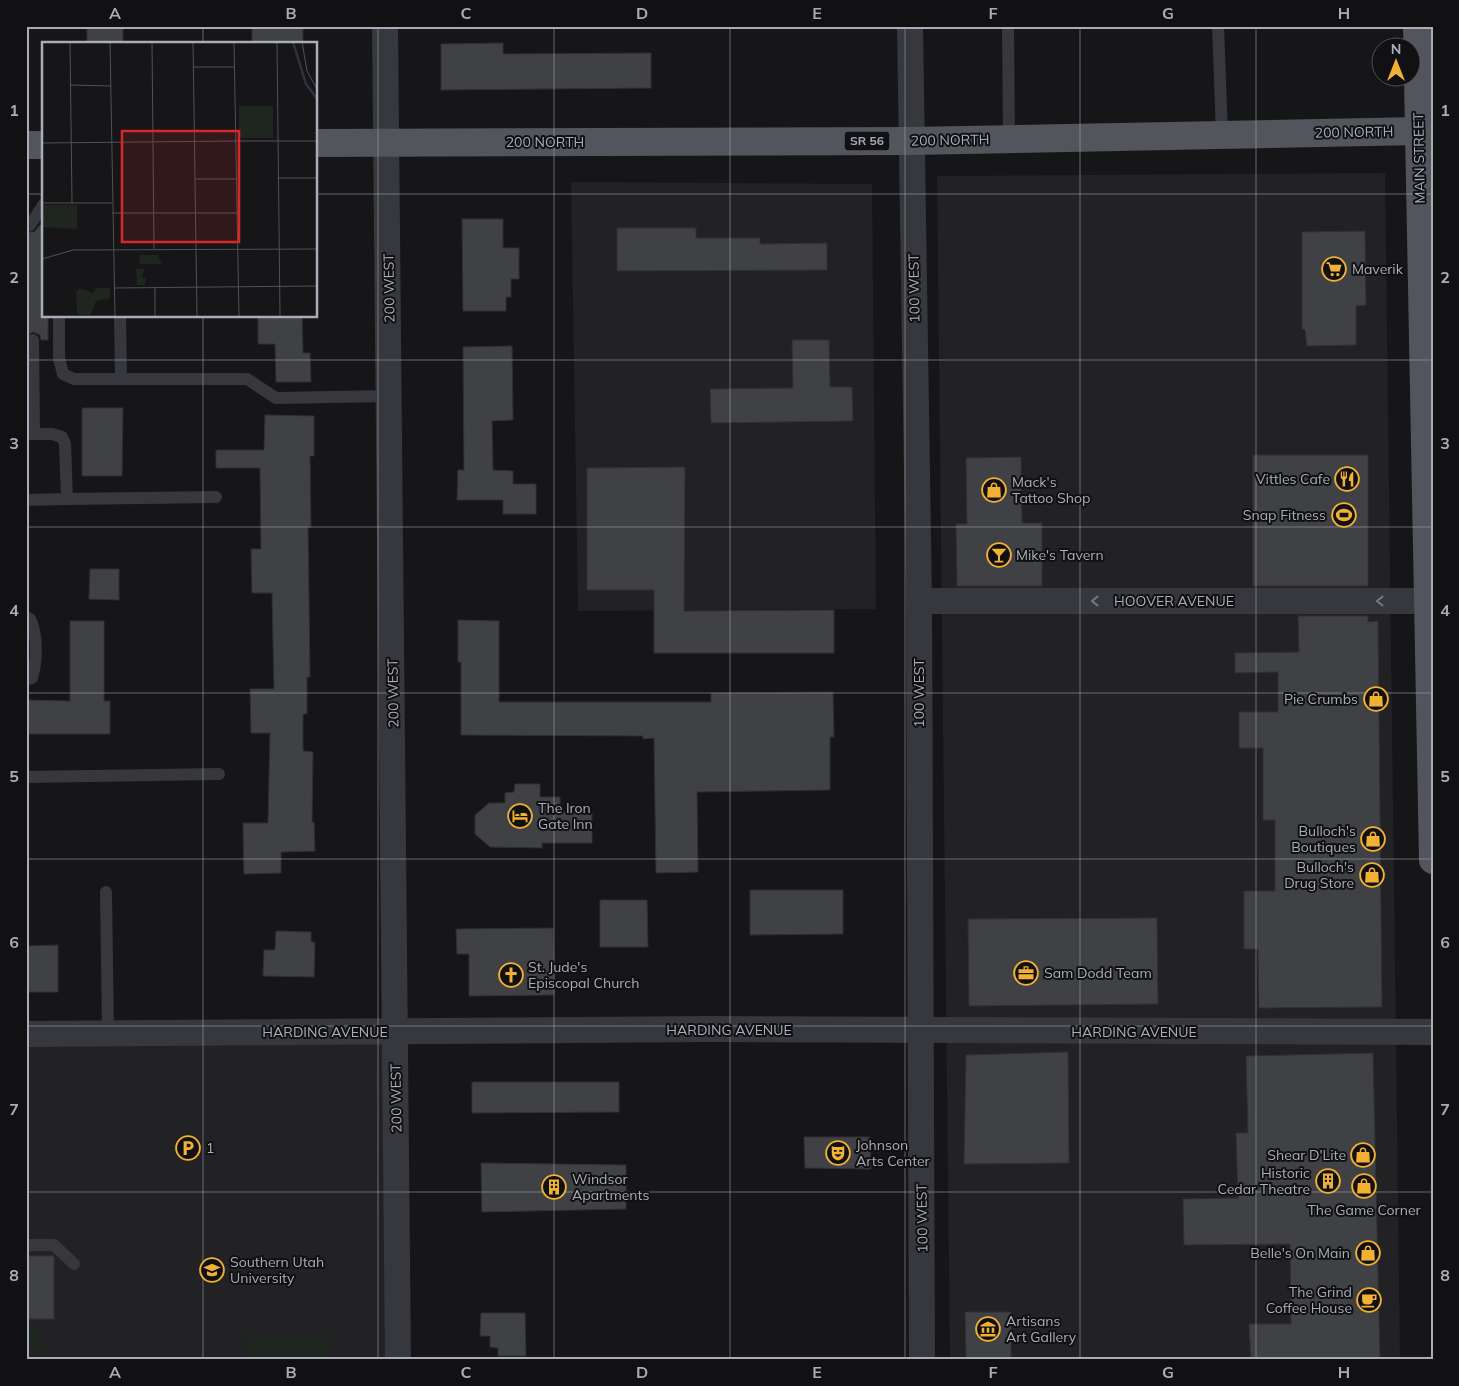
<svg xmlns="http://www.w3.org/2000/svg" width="1459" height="1386" viewBox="0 0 1459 1386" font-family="Mulish,sans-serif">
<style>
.built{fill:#222225}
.green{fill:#1e261f}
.building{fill:#404145;stroke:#303034}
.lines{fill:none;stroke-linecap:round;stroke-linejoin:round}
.lane{stroke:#37383d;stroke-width:12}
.street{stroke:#37383d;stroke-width:26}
.primary{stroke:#53555c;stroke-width:28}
.oneway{stroke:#757881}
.grid{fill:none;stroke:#a8adb8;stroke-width:1;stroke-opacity:0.55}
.labels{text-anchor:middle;stroke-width:4;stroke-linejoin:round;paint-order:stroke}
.shield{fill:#111113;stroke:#7b7e86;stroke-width:1}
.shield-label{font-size:12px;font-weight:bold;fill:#a8adb8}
.street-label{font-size:14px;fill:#a8adb8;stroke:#111113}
.poi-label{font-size:14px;fill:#a8adb8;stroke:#111113;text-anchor:start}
.inset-river{fill:none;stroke:#2c353c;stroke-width:2.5}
.inset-road{fill:none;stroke:#505258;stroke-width:1}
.view{fill:#d62828;fill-opacity:0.15;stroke:#d62828;stroke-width:2.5}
.inset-edge{fill:none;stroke:#a8adb8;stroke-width:2.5}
.neatline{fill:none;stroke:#a8adb8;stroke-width:2}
.grid-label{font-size:16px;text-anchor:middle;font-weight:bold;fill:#a8adb8}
</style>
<rect width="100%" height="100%" fill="#161618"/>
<!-- built -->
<g class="built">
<polygon points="1385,173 1400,1360 950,1360 937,176"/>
<polygon points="571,182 872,184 876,609 578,611"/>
<polygon points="396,1031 398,1360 26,1360 26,1034"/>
</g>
<!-- green -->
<g class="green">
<polygon points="26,1324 36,1324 41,1329 41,1353 26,1353"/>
<polygon points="330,1335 330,1359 246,1359 245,1335"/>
</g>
<!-- building -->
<g class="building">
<rect x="87" y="26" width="36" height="18"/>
<rect x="252" y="26" width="51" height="18"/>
<polygon points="503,43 503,54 651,53 651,88 441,90 441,44"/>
<polygon points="462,219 503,219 503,248 519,248 519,279 511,279 511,297 506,297 506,311 463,311"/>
<polygon points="40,225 44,225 44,316 48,316 48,340 41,340 40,335 33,332 26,336 26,232 34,232"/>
<polygon points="617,228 696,228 696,238 760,238 760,244 827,243 827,270 617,271"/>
<polygon points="1365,231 1366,305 1356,306 1356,345 1307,346 1305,330 1302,329 1302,232"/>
<polygon points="258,316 302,316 303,353 310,353 311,382 276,382 275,344 258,344"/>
<polygon points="792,340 829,340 830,387 852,387 853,421 711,423 710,389 793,388"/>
<polygon points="512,346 513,420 492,421 493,470 513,471 513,484 536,484 536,514 503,514 503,500 457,500 458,470 464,470 463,347"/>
<polygon points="82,408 123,408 122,476 82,476"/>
<polygon points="265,415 314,416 314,456 310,456 311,527 308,527 310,677 307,677 307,714 303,714 303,751 313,752 312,822 314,822 315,851 281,852 281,873 244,874 243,823 268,823 270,733 251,733 250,689 274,689 272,593 252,593 251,549 261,549 260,468 216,468 216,450 264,450"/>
<rect x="1253" y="455" width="115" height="131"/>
<polygon points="1021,457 1022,523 1042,523 1042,586 957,586 956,524 967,524 966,458"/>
<polygon points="685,467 684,611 834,610 834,653 654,653 654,590 587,590 587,468"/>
<polygon points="90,569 119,569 119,600 89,599"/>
<polygon points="1298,616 1368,616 1368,622 1378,621 1382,1007 1259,1008 1258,949 1244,949 1244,891 1275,891 1275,820 1263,820 1263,748 1239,748 1239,712 1278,712 1278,672 1235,673 1235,653 1299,652"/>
<polygon points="458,620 499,621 499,702 711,702 711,693 833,692 834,737 830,737 830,790 697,792 698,872 656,873 654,738 643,739 643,736 461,735 461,662 458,662"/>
<polygon points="70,621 104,621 104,701 110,701 110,734 26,734 26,700 70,701"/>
<polygon points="515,784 540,784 540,797 560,797 560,812 592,813 592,843 542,843 542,848 490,847 475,834 475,815 489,803 505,803 505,793 514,792"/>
<polygon points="750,890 843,890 843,934 750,935"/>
<polygon points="600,900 647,900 648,947 600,947"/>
<polygon points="1157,918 1158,1004 969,1006 968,919"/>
<polygon points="553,928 554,995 469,996 469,954 457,954 456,929"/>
<polygon points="276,931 311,932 311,942 315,942 314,977 263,976 264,950 275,950"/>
<polygon points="58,945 58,992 26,992 26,946"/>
<polygon points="1068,1052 1069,1163 964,1164 966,1055"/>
<polygon points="1373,1053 1380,1360 1251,1360 1249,1324 1291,1324 1290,1244 1184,1245 1183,1199 1238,1198 1236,1133 1248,1133 1246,1056"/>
<polygon points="472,1082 619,1082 619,1112 472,1113"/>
<polygon points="804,1137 870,1137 871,1169 805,1168"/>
<polygon points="481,1163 626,1165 626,1209 482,1212"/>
<rect x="26" y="1256" width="28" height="63"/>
<polygon points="965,1312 1011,1312 1011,1360 966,1360"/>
<polygon points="481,1313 525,1313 526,1356 498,1356 498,1348 490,1347 490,1336 480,1336"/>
</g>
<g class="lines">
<!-- lane -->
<g class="lane">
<polyline points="1008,26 1009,139"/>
<polyline points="1218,26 1222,135"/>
<polyline points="30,225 44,204"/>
<polyline points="59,316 59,358 63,374 74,379 247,379 276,398 390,396"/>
<polyline points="120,316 121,379"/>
<polyline points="33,340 34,434"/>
<polyline points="26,434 52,434 62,437 65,444 67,499 26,500"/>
<polyline points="67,499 216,497"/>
<path d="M26,617L30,619C38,635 37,661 32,678L26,679"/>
<polyline points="26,777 219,774"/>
<polyline points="106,892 108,1033"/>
<polyline points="26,1245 54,1245 74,1264"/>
</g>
<!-- street -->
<g class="street">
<polyline points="385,26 398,1360"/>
<polyline points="910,26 919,601 922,1360"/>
<polyline points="919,601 1428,601"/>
<polyline points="26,1034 710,1029 1433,1032"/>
</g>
<!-- primary -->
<g class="primary">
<polyline points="1417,26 1433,860"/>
<polyline points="316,143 911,141 1419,131"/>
<polyline points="26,145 44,145"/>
</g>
</g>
<!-- one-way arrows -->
<defs><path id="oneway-chevron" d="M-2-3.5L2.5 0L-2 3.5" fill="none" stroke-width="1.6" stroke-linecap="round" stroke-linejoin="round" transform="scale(1.25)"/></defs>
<g class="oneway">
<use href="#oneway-chevron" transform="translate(1095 601) rotate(180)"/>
<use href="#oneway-chevron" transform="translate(1380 601) rotate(180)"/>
</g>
<!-- grid -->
<path class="grid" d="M203,26V44M378,26V1360M554,26V1360M730,26V1360M905,26V1360M1080,26V1360M1256,26V1360M26,194H44M316,194H1433M203,316V1360M26,360H1433M26,527H1433M26,693H1433M26,859H1433M26,1026H1433M26,1192H1433"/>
<!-- icons -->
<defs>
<g id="supermarket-ring" transform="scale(1.25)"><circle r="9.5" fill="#111113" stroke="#f2b134" stroke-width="1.5"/><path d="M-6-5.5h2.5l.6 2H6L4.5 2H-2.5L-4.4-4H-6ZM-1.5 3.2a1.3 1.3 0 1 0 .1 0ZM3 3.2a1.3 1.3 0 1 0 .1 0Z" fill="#f2b134"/></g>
<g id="restaurant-ring" transform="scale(1.25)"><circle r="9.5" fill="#111113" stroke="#f2b134" stroke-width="1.5"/><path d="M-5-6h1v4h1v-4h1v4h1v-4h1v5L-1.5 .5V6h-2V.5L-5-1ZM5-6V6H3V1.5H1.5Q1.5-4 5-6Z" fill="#f2b134"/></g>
<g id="shop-ring" transform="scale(1.25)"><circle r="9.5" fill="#111113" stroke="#f2b134" stroke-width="1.5"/><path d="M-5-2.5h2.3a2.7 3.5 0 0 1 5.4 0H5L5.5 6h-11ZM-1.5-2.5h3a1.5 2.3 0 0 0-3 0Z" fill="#f2b134"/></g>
<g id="stadium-ring" transform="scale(1.25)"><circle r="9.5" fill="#111113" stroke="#f2b134" stroke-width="1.5"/><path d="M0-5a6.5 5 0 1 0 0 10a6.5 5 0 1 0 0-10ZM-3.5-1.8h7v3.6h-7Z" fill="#f2b134"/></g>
<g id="bar-ring" transform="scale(1.25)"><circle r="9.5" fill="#111113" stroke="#f2b134" stroke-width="1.5"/><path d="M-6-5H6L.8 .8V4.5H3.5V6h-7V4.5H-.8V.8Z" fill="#f2b134"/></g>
<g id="hotel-ring" transform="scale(1.25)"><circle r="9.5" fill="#111113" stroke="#f2b134" stroke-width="1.5"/><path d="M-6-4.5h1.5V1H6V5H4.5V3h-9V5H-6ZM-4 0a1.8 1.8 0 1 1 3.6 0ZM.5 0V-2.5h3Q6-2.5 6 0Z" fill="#f2b134"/></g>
<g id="office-ring" transform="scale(1.25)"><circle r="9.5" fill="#111113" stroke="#f2b134" stroke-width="1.5"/><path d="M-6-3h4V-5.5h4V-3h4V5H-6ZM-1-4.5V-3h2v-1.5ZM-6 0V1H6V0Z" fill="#f2b134"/></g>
<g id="church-ring" transform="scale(1.25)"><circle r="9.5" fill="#111113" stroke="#f2b134" stroke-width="1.5"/><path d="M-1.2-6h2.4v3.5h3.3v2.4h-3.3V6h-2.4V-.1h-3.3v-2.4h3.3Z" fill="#f2b134"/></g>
<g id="parking-ring" transform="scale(1.25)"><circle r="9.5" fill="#111113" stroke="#f2b134" stroke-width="1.5"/><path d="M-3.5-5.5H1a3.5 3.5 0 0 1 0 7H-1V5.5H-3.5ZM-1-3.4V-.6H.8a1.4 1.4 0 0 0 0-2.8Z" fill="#f2b134"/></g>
<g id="theatre-ring" transform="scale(1.25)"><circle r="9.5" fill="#111113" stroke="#f2b134" stroke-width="1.5"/><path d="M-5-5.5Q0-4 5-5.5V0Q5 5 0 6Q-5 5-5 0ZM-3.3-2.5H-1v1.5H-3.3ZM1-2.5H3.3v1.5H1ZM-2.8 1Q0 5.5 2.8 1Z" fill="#f2b134"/></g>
<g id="building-ring" transform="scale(1.25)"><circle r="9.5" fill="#111113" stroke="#f2b134" stroke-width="1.5"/><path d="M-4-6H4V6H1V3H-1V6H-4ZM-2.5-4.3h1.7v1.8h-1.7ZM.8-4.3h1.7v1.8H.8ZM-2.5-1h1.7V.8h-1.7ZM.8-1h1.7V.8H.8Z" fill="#f2b134"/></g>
<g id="university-ring" transform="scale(1.25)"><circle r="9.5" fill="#111113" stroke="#f2b134" stroke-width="1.5"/><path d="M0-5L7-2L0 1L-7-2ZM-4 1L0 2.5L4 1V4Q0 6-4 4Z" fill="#f2b134"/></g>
<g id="cafe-ring" transform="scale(1.25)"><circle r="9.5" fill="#111113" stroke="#f2b134" stroke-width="1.5"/><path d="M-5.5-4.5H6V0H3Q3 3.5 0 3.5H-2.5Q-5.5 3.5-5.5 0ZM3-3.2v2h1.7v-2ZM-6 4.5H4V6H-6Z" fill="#f2b134"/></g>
<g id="museum-ring" transform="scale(1.25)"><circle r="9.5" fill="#111113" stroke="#f2b134" stroke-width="1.5"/><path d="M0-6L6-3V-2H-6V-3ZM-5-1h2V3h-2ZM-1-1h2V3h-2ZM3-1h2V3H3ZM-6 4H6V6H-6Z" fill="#f2b134"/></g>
</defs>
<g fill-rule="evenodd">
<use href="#supermarket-ring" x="1334" y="269"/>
<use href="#restaurant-ring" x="1347" y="479"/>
<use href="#shop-ring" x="994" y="490"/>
<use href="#stadium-ring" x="1344" y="515"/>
<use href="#bar-ring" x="999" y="555"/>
<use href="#shop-ring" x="1376" y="699"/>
<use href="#hotel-ring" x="520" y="816"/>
<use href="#shop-ring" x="1373" y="839"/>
<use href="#shop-ring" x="1372" y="875"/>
<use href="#office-ring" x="1026" y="973"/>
<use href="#church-ring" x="511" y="975"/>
<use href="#parking-ring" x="188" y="1148"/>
<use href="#theatre-ring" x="838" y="1153"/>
<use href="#shop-ring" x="1363" y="1155"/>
<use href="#building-ring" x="1328" y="1181"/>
<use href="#shop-ring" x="1364" y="1186"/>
<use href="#building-ring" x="554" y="1187"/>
<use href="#shop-ring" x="1368" y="1253"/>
<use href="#university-ring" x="212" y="1270"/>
<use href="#cafe-ring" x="1369" y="1300"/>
<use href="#museum-ring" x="988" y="1329"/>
</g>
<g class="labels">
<!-- shield labels -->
<rect class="shield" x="844.5" y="131.5" width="45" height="19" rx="4"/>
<g class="shield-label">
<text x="867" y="145">SR 56</text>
</g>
<!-- street labels -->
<g class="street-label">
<text transform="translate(1354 132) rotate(-1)" y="5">200 NORTH</text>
<text transform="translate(950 140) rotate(-1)" y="5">200 NORTH</text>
<text x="545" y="147">200 NORTH</text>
<text transform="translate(1419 158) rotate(-91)" y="5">MAIN STREET</text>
<text transform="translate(389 288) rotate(-91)" y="5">200 WEST</text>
<text transform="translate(914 288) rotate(-91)" y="5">100 WEST</text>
<text x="1174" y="606">HOOVER AVENUE</text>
<text transform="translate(393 693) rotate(-91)" y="5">200 WEST</text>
<text transform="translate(919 693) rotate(-90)" y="5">100 WEST</text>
<text x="729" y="1035">HARDING AVENUE</text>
<text x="325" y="1037">HARDING AVENUE</text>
<text x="1134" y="1037">HARDING AVENUE</text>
<text transform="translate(396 1098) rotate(-91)" y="5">200 WEST</text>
<text transform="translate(922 1218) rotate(-91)" y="5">100 WEST</text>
</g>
<!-- poi labels -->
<g class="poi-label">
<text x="1352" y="274">Maverik</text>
<text x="1330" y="484" text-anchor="end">Vittles Cafe</text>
<text x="1012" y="487">Mack's<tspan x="1012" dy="16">Tattoo Shop</tspan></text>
<text x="1326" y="520" text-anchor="end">Snap Fitness</text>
<text x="1016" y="560">Mike's Tavern</text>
<text x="1358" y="704" text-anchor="end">Pie Crumbs</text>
<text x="538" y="813">The Iron<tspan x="538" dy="16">Gate Inn</tspan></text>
<text x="1356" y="836" text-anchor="end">Bulloch's<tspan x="1356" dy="16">Boutiques</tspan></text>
<text x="1354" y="872" text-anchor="end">Bulloch's<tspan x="1354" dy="16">Drug Store</tspan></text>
<text x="528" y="972">St. Jude's<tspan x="528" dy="16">Episcopal Church</tspan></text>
<text x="1044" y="978">Sam Dodd Team</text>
<text x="856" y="1150">Johnson<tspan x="856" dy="16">Arts Center</tspan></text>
<text x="206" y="1153">1</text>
<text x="1346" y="1160" text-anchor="end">Shear D'Lite</text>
<text x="1310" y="1178" text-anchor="end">Historic<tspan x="1310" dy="16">Cedar Theatre</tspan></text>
<text x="572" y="1184">Windsor<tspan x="572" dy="16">Apartments</tspan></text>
<text x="1364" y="1215" text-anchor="middle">The Game Corner</text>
<text x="1350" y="1258" text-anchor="end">Belle's On Main</text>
<text x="230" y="1267">Southern Utah<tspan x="230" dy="16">University</tspan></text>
<text x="1352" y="1297" text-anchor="end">The Grind<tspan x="1352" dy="16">Coffee House</tspan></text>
<text x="1006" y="1326">Artisans<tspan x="1006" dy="16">Art Gallery</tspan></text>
</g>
</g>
<!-- overview -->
<g transform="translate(42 42)">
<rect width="275" height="275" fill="#161618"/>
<path d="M197,64H231V96H197ZM0,163H35V187L0,185ZM116,213L120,222H97L98,213ZM94,227H103L100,234L104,237L103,243H95ZM38,246L51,251L54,246H68V256L54,259L49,272L46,273L55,275L35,272L34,250Z" fill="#1e261f"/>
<path class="inset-river" d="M251,0L264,42L275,57"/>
<path class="inset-road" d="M28,0L30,161M68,0L73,275M110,0L112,207M151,0L155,275M192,0L197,275M235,0L238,275M260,0L265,29L275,47M152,25H193M29,43L69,44M194,99H275M0,101L194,99M237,136H275M154,137H195M0,161H70M70,171H195M0,217L31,208L275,207M72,246L275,244M113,246V275"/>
<path class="view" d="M80,89H197V200H80Z"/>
<rect width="275" height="275" class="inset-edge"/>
</g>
<!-- border -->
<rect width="1459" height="1386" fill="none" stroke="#111113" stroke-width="55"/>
<!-- north arrow -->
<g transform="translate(1396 62)"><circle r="24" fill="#111113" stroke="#4d4f55"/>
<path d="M0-4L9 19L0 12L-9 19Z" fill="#f2b134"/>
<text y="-8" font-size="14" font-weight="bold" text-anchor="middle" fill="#a8adb8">N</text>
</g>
<rect x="28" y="28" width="1404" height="1330" class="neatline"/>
<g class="grid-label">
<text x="115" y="19">A</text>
<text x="291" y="19">B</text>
<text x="466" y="19">C</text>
<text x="642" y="19">D</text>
<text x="817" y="19">E</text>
<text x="993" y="19">F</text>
<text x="1168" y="19">G</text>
<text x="1344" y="19">H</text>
<text x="14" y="116">1</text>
<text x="1445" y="116">1</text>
<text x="14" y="283">2</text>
<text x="1445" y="283">2</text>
<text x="14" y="449">3</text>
<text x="1445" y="449">3</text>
<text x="14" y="616">4</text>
<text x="1445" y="616">4</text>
<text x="14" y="782">5</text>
<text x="1445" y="782">5</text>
<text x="14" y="948">6</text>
<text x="1445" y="948">6</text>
<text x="14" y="1115">7</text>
<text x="1445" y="1115">7</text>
<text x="14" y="1281">8</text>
<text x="1445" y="1281">8</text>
<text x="115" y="1378">A</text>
<text x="291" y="1378">B</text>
<text x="466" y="1378">C</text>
<text x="642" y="1378">D</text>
<text x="817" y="1378">E</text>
<text x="993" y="1378">F</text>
<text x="1168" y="1378">G</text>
<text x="1344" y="1378">H</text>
</g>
</svg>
